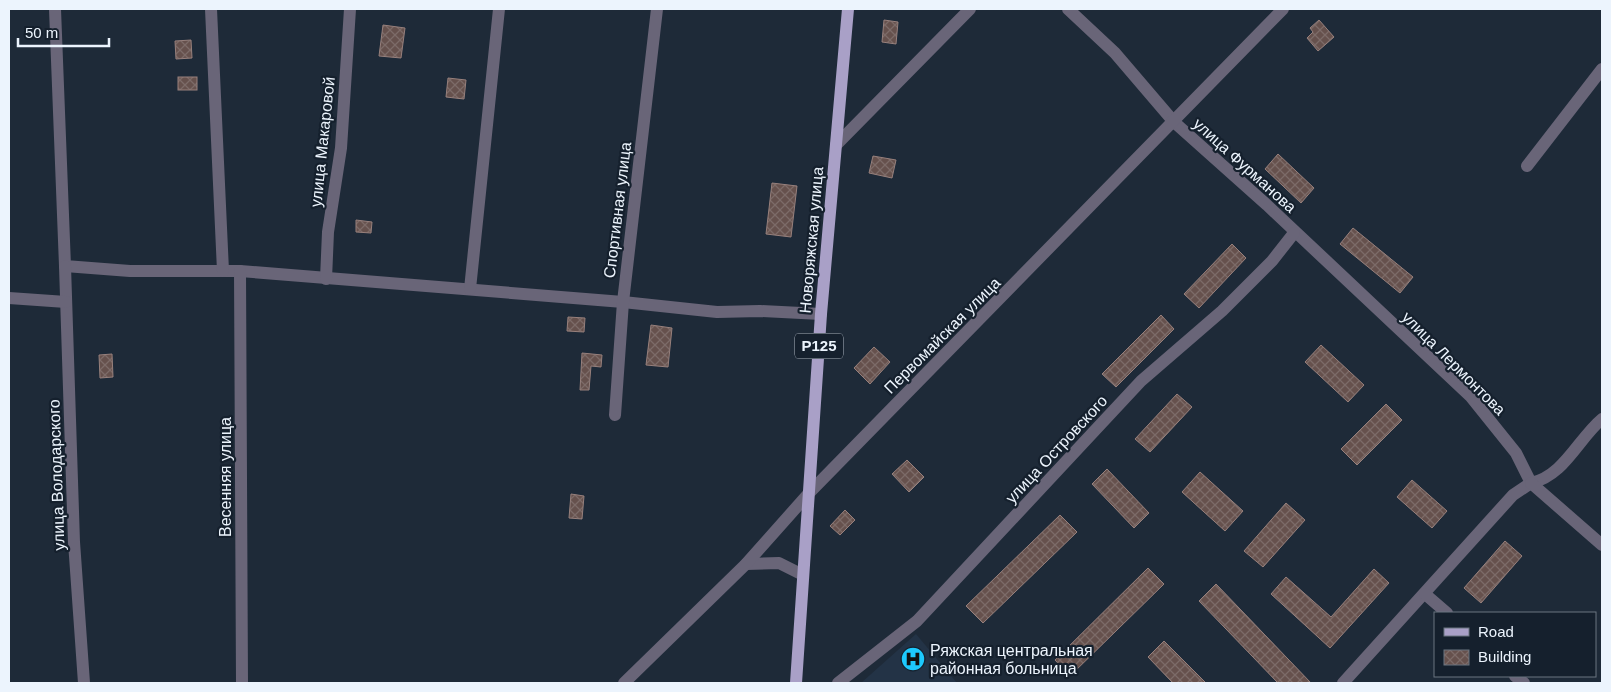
<svg xmlns="http://www.w3.org/2000/svg" width="1611" height="692" viewBox="0 0 1611 692" font-family="Arial,sans-serif">
<style>
.built{fill:#233346}
.building{fill:url(#building-cross-hatch);stroke:#97807c}
.lines{fill:none;stroke-linecap:round;stroke-linejoin:round}
.minor{stroke:#696578;stroke-width:12}
.major{stroke:#a9a0c7;stroke-width:12}
.labels{text-anchor:middle;stroke-width:4.5;stroke-linejoin:round;paint-order:stroke}
.shield{fill:#15202d;stroke:#acb4bf;stroke-width:1}
.shield-label{font-size:15px;font-weight:bold;fill:#ecf4fd}
.street-label{font-size:16px;fill:#ecf4fd;stroke:#15202d}
.poi-label{font-size:16px;fill:#ecf4fd;stroke:#15202d;text-anchor:start}
</style>
<defs>
<pattern id="building-cross-hatch" width="8" height="8" patternUnits="userSpaceOnUse" patternTransform="scale(1.25)"><rect width="8" height="8" fill="#66514d"/><path d="M0 0l8 8M0 8l8-8" fill="none" stroke="#7c6b68"/></pattern>
</defs>
<rect width="100%" height="100%" fill="#1e2a38"/>
<!-- built -->
<polygon class="built" points="916,634 957,683 861,683"/>
<!-- building -->
<g class="building">
<polygon points="884,20 898,22 896,44 882,42"/>
<polygon points="1319,20 1334,37 1318,51 1307,38 1313,32 1310,28"/>
<polygon points="383,25 405,28 401,58 379,56"/>
<polygon points="191,40 192,58 176,59 175,41"/>
<rect x="178" y="77" width="19" height="13"/>
<polygon points="448,78 466,80 464,99 446,97"/>
<polygon points="1278,154 1314,188 1301,203 1265,169"/>
<polygon points="873,156 896,160 892,178 869,173"/>
<polygon points="772,183 797,186 791,237 766,234"/>
<polygon points="356,220 372,222 371,233 356,232"/>
<polygon points="1353,228 1413,277 1400,293 1340,244"/>
<polygon points="1232,244 1246,258 1199,308 1184,294"/>
<polygon points="1161,315 1174,329 1116,387 1102,374"/>
<polygon points="568,317 585,318 584,332 567,331"/>
<polygon points="651,325 672,328 668,367 646,365"/>
<polygon points="1321,345 1364,385 1348,402 1305,362"/>
<polygon points="874,347 890,362 870,384 854,368"/>
<polygon points="582,353 602,355 601,367 591,366 589,390 580,390"/>
<polygon points="112,354 113,377 100,378 99,355"/>
<polygon points="1177,394 1192,407 1150,452 1135,439"/>
<polygon points="1386,404 1402,420 1357,465 1341,449"/>
<polygon points="907,460 924,477 909,492 892,474"/>
<polygon points="1107,469 1149,513 1134,528 1092,484"/>
<polygon points="1200,472 1243,511 1225,531 1182,492"/>
<polygon points="1412,480 1447,511 1432,528 1397,497"/>
<polygon points="571,494 584,496 582,519 569,518"/>
<polygon points="1286,503 1305,520 1263,567 1244,551"/>
<polygon points="845,510 855,520 840,535 830,526"/>
<polygon points="1060,515 1077,532 983,623 966,606"/>
<polygon points="1505,541 1522,556 1481,603 1464,588"/>
<polygon points="1148,568 1164,584 1070,676 1055,660"/>
<polygon points="1374,569 1389,583 1330,648 1271,594 1286,577 1331,617"/>
<polygon points="1216,584 1311,683 1278,683 1199,601"/>
<polygon points="1164,641 1206,683 1173,683 1148,657"/>
</g>
<g class="lines">
<!-- minor -->
<g class="minor">
<polyline points="55,9 65,266 130,271 240,271 623,302 717,312 760,311 821,314"/>
<polyline points="211,9 223,271"/>
<polyline points="1068,9 1115,53 1174,122 1267,205 1471,397 1516,453 1531,483 1513,495 1343,683"/>
<polyline points="836,145 970,9"/>
<polyline points="1527,166 1602,69"/>
<polyline points="65,266 74,542 84,683"/>
<polyline points="240,271 242,683"/>
<polyline points="326,279 328,232 341,148 350,9"/>
<polyline points="470,289 499,9"/>
<polyline points="9,298 66,302"/>
<polyline points="615,415 623,302 657,9"/>
<path d="M1531,483C1564,476 1578,439 1602,419"/>
<polyline points="1531,483 1602,545"/>
<polyline points="746,564 779,563 803,575"/>
<polyline points="1425,594 1447,613"/>
<polyline points="1515,676 1524,683"/>
<polyline points="624,683 746,564 810,492 1283,9"/>
<polyline points="838,683 917,621 1141,381 1222,311 1272,261 1294,233"/>
</g>
<!-- major -->
<polyline class="major" points="796,683 821,314 848,9"/>
</g>
<!-- icons -->
<defs>
<g id="hospital-disc" transform="scale(1.25)"><circle r="9.5" fill="#1dc9fd" stroke="#15202d"/><path d="M-5-5h3v3.5h4V-5h3V5h-3V1.5h-4V5h-3Z" fill="#111"/></g>
</defs>
<g fill-rule="evenodd">
<use href="#hospital-disc" x="913" y="659"/>
</g>
<g class="labels">
<!-- shield labels -->
<rect class="shield" x="795" y="333.5" width="48" height="25" rx="4"/>
<g class="shield-label">
<text x="819" y="351">Р125</text>
</g>
<!-- street labels -->
<g class="street-label">
<text transform="translate(322 142) rotate(-84)" y="6">улица Макаровой</text>
<text transform="translate(1245 165) rotate(42)" y="6">улица Фурманова</text>
<text transform="translate(617 210) rotate(-83)" y="6">Спортивная улица</text>
<text transform="translate(811 240) rotate(-85)" y="6">Новоряжская улица</text>
<text transform="translate(942 335) rotate(-45)" y="6">Первомайская улица</text>
<text transform="translate(1454 363) rotate(45)" y="6">улица Лермонтова</text>
<text transform="translate(1056 449) rotate(-47)" y="6">улица Островского</text>
<text transform="translate(56 475) rotate(-92)" y="6">улица Володарского</text>
<text transform="translate(225 477) rotate(-90)" y="6">Весенняя улица</text>
</g>
<!-- poi labels -->
<g class="poi-label">
<text x="930" y="656">Ряжская центральная<tspan x="930" dy="18">районная больница</tspan></text>
</g>
</g>
<!-- border -->
<rect width="1611" height="692" fill="none" stroke="#ecf4fd" stroke-width="20"/>
<!-- legend -->
<rect x="1434" y="612" width="162" height="65" fill="#15202d" stroke="#6b7580"/>
<rect x="1444" y="628" width="25" height="8" fill="#a9a0c7" stroke="#6b7580"/>
<text x="1478" y="637" font-size="15" fill="#ecf4fd">Road</text>
<rect x="1444" y="650" width="25" height="15" fill="url(#building-cross-hatch)" stroke="#6b7580"/>
<text x="1478" y="662" font-size="15" fill="#ecf4fd">Building</text>
<!-- scale -->
<path d="M18 38v8h91v-8" fill="none" stroke="#ecf4fd" stroke-width="2.5"/>
<text x="25" y="38" font-size="15" fill="#ecf4fd" stroke="#15202d" stroke-width="4" paint-order="stroke">50 m</text>
</svg>
